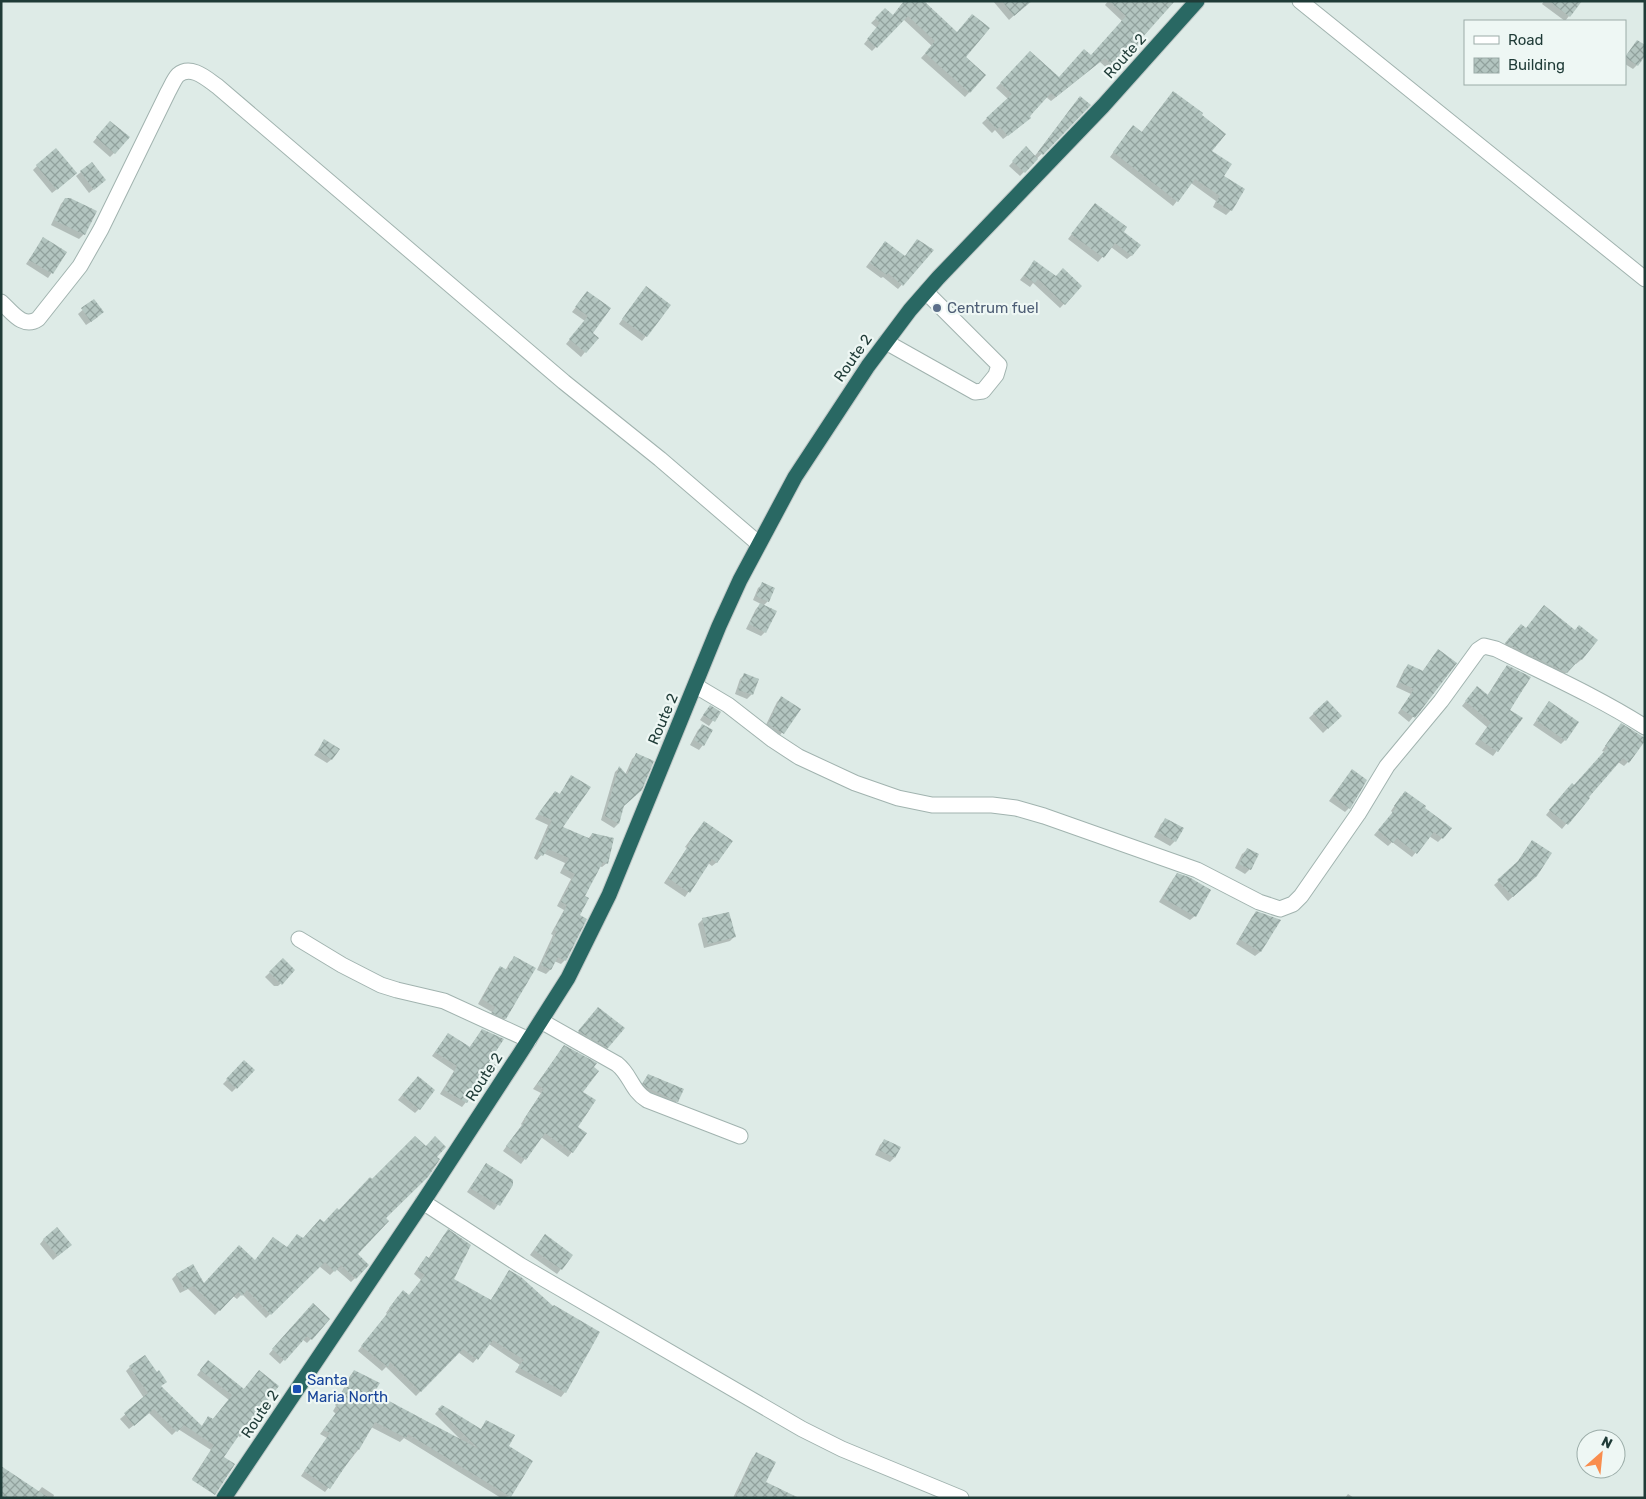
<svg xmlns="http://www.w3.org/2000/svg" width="1646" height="1499" viewBox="0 0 1646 1499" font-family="Rubik,sans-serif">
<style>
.shadow{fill:#0003}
.building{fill:url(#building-cross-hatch)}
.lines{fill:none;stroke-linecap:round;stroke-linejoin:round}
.minor-casing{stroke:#a1b3af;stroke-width:17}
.highway-casing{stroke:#c0c8c7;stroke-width:17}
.minor{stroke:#fff;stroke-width:15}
.highway{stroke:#296863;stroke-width:15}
.service-dot{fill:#5c6f8a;stroke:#eef7f4;stroke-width:2}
.transit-dot{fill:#1a4fb4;stroke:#eef7f4;stroke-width:2}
.labels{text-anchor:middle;stroke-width:4.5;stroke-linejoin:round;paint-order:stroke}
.street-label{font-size:15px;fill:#1f3b37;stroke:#eef7f4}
.service-label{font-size:15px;fill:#4e5e75;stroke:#eef7f4;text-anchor:start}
.transit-label{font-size:15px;fill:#164399;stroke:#eef7f4;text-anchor:start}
</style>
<defs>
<pattern id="building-cross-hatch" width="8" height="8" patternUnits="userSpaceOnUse" patternTransform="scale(1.25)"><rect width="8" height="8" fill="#b3c5c0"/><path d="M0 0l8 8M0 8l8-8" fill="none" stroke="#91a19d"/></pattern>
</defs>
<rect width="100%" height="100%" fill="#deebe7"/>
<!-- shadow -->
<g class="shadow">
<polygon points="904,1 985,75 965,97 921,58 932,46 903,19 872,51 864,44 877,28 871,23 885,10 892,17"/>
<polygon points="993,1 1030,1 1009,20"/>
<polygon points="1108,1 1174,1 1110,71 1100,62 1051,101 1046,97 1025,122 1003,139 995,130 992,133 982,123 1008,99 996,88 1030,52 1058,79 1091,56 1122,21 1105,5"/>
<polygon points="1544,1 1581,1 1565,21 1542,4"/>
<polygon points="1637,41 1637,65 1633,69 1625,64 1625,58"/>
<polygon points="1169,97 1210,152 1222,176 1244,189 1231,210 1226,215 1213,207 1216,201 1191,183 1173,206 1110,157 1129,131 1141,133"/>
<polygon points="1076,102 1089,105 1020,176 1009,166 1026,148 1034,157"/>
<polygon points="106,127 114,153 110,157 93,142"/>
<polygon points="91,164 100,184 89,193 76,176"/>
<polygon points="37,166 71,178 52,193 33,170"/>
<polygon points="65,199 84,234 79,239 51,225 61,204"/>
<polygon points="1091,209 1122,232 1132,255 1127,259 1111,247 1098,262 1068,239"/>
<polygon points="43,239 66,252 48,278 26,264"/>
<polygon points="917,240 932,250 898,289 883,277 881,278 866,267 881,247 905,257"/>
<polygon points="1034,262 1056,277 1081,286 1060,308 1033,283 1030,287 1020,280"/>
<polygon points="588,292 591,334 585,352 581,357 566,344 585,321 572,312"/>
<polygon points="642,292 646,336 642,341 619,324"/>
<polygon points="93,301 98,317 86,325 78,314"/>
<polygon points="763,584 768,601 763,606 765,632 761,636 746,629 756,609 761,604 753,600 758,588"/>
<polygon points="1517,629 1574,631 1596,640 1581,660 1576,664 1575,663 1562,677 1502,647"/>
<polygon points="1434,655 1455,663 1409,722 1398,713 1411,694 1396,687 1404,670 1408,665 1422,672"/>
<polygon points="1507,666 1509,710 1521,718 1493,756 1475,744 1487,727 1462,706 1473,692 1487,696 1503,671"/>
<polygon points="744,675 752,694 747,699 735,694 740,679"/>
<polygon points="781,698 799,709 778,738 764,729 777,702"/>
<polygon points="1327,701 1340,716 1323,733 1309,718"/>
<polygon points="1549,703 1565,740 1561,744 1533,725"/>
<polygon points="706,711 719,712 709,726 700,720"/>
<polygon points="703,726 703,745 699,750 690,745 698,730"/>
<polygon points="1617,729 1628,762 1624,766 1618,762 1562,829 1546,815 1567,789 1574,787 1605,752 1602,751"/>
<polygon points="325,741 332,759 327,763 314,755"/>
<polygon points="636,755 618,824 614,828 601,820 615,772 619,768 625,775 632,759"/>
<polygon points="1348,775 1349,808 1345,812 1329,801"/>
<polygon points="572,776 561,828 588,839 592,834 607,863 602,867 599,866 583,896 565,960 561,964 554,961 550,970 546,974 537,970 553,935 551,934 564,910 557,906 571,879 560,873 565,863 543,853 537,860 534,858 548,825 535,819 551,797 559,795"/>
<polygon points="1401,796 1423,808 1442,838 1438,842 1429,836 1412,857 1392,842 1388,846 1374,835 1393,813 1391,811"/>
<polygon points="1166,819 1182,828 1175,841 1170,846 1154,837 1161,824"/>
<polygon points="700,827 717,862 712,866 708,863 685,897 664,883 687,848 685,847"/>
<polygon points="1528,846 1531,880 1508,901 1494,885 1515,866"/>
<polygon points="1247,850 1250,869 1245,874 1235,868 1242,854"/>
<polygon points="1177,874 1195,916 1190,920 1159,902 1173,879"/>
<polygon points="1257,912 1279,920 1260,952 1255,956 1236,944 1252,917"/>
<polygon points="703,919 734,937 730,941 704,948 698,924"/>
<polygon points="514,958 505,1019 501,1023 488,1017 492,1012 478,1004 496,972 501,968 505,971 510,962"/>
<polygon points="283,960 294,971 278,986 274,986 265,977"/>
<polygon points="594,1013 608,1048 603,1052 575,1036"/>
<polygon points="482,1030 487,1062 486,1081 482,1085 478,1083 466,1102 462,1107 440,1094 454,1071 432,1056 448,1034 469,1048"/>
<polygon points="564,1046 582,1092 576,1127 586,1134 568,1157 541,1137 521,1164 503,1151 522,1125 521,1124 541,1093 533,1089"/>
<polygon points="244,1062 253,1071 232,1092 223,1084"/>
<polygon points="648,1075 677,1101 673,1106 639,1088"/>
<polygon points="413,1082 419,1109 415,1113 398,1100"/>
<polygon points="885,1140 894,1158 890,1162 875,1155 880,1145"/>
<polygon points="486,1164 512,1185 494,1210 467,1192"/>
<polygon points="384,1218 356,1254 368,1265 351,1282 336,1269 330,1275 319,1266 266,1318 242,1294 237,1299 233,1296 215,1315 188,1289 180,1293 172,1279 176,1275 192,1266 203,1285 286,1248 303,1239 324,1224"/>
<polygon points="444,1235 452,1280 490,1301 510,1272 565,1392 561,1397 515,1372 520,1365 489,1344 473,1363 458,1352 416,1396 386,1367 382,1371 358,1351 387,1314 386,1313 398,1296 409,1296 421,1280 414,1274 422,1262 426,1258 428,1259"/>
<polygon points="44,1239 66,1249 53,1260 40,1244"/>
<polygon points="541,1240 572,1255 557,1274 530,1255"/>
<polygon points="308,1309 311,1339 307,1343 302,1339 280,1364 269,1354"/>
<polygon points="204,1366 243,1390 259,1371 261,1406 244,1433 240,1437 237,1435 223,1457 214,1491 192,1479 211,1450 178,1429 172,1435 149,1413 129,1429 120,1419 144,1398 126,1371 130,1367 160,1387 201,1427 208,1418 212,1420 229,1400 197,1375"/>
<polygon points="354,1371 373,1394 462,1441 435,1414 442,1406 480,1430 486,1422 508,1447 510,1496 501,1498 404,1438 400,1442 371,1427 358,1450 325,1492 301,1476 327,1438 320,1434 336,1414 333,1411 336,1406 335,1405 350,1376"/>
<polygon points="756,1454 764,1483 793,1498 733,1498 752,1458"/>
<polygon points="42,1487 54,1495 53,1498 1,1498 38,1492"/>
<polygon points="1348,1494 1354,1498 1345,1498"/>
</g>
<!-- building -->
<g class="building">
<polygon points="904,1 924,1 957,32 972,14 990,28 966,57 986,75 970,93 925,53 935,41 908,16 877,48 867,39 880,23 875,18 885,8 893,15"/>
<polygon points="1002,1 1032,1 1014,16"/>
<polygon points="1109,1 1175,1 1140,40 1142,41 1115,68 1105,58 1056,97 1051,93 1030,116 1031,118 1008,136 1000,127 997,129 986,118 1012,94 1000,83 1030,51 1059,77 1084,49 1091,55 1126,16"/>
<polygon points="1549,1 1582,1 1570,17"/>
<polygon points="1637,40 1645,45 1645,56 1638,66 1625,57"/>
<polygon points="1173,91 1203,113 1202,115 1226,134 1212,151 1232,164 1224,176 1245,189 1232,211 1216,202 1220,196 1195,179 1178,202 1113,152 1133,125 1142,132"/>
<polygon points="1080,96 1091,105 1043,155 1038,152"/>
<polygon points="110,121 130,137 115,154 96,137"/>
<polygon points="1026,146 1038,159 1025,173 1012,161"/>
<polygon points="56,148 77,173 57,190 36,165"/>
<polygon points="92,162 106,180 94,190 80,171"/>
<polygon points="65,198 70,198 97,211 85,235 54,220"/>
<polygon points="1095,203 1127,227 1124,232 1141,245 1132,256 1115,243 1104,258 1071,234"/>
<polygon points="43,237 67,252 53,274 29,260"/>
<polygon points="917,239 934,250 903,286 888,273 887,275 870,263 885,241 905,256"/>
<polygon points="1034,260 1056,276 1063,268 1082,286 1065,305 1038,279 1035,283 1024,276"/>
<polygon points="646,286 671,305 647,337 622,319"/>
<polygon points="587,291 611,308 593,333 599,338 586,353 569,339 588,316 575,307"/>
<polygon points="94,299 104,312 91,322 81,308"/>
<polygon points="762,582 775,588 769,602 756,596"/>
<polygon points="760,603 777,611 766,633 749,624"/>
<polygon points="1544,605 1575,630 1579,625 1598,640 1582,660 1580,659 1567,673 1505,643 1521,624 1526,628"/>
<polygon points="1438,649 1457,663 1415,718 1401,709 1414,689 1399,682 1408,664 1423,671"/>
<polygon points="1507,665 1531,677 1510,710 1523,718 1498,752 1479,739 1491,722 1465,701 1477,686 1488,695"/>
<polygon points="744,673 759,679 753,695 738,690"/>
<polygon points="781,696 801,709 784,734 768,724"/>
<polygon points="1327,700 1342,716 1328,729 1313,713"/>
<polygon points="1549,701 1579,722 1566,741 1536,720"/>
<polygon points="710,705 721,712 715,722 703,715"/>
<polygon points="1621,723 1645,738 1645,741 1629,763 1623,758 1589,797 1590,798 1568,825 1549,810 1572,783 1574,785 1608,747 1605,746"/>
<polygon points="702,724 713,730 704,746 694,740"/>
<polygon points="324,739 340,749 332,760 318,750"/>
<polygon points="636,753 654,761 642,790 624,806 619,824 605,816 619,766 627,775"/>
<polygon points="1352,769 1367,780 1350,809 1333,796"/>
<polygon points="571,775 591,787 563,827 591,839 592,833 614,838 608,864 603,862 585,896 589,898 580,915 587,919 566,961 558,957 551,970 541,965 557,931 554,930 567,905 561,902 575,874 563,868 569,858 548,849 543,856 538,854 552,820 538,814 555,791 560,794"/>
<polygon points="1405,791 1426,806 1425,808 1452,828 1443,839 1434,832 1417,854 1397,838 1393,843 1378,830 1396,808 1394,806"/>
<polygon points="1165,818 1184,828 1176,842 1158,832"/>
<polygon points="704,821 733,841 717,863 712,859 690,893 668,878 690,843 689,842"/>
<polygon points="1532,840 1552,853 1537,876 1513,897 1497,880 1518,861"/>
<polygon points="1247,848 1259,854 1251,870 1239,864"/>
<polygon points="1177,873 1189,877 1211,890 1196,917 1163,898"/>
<polygon points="1256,911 1281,920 1261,952 1239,939"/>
<polygon points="729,912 736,937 708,944 702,918"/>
<polygon points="514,956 536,968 506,1019 492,1013 495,1007 482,999 500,966 507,970"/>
<polygon points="283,958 295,970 282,985 269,972"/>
<polygon points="598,1007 625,1028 608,1048 578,1031"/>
<polygon points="482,1029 504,1039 489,1062 496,1065 487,1082 481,1079 467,1103 444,1090 457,1066 435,1052 448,1033 470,1047"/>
<polygon points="564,1045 597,1063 594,1067 599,1071 583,1092 596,1100 578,1127 587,1133 573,1153 545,1133 526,1160 506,1146 526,1120 524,1119 544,1089 537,1084"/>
<polygon points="244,1060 255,1070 237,1089 226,1079"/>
<polygon points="648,1074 684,1089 678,1102 646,1087 643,1083"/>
<polygon points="418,1076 435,1090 420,1110 402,1095"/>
<polygon points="415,1136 426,1146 435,1136 446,1147 437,1157 440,1159 428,1177 386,1218 389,1221 358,1254 369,1265 356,1279 341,1265 335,1272 325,1262 271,1315 247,1290 242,1296 238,1292 220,1311 193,1286 185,1290 176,1274 193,1264 204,1283 239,1245 255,1260 273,1237 287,1247 297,1234 303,1238 320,1219 324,1222 337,1208 339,1210 370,1177 372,1179"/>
<polygon points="884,1139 901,1147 895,1158 879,1150"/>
<polygon points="486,1163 513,1180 513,1185 500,1206 470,1188"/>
<polygon points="57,1227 72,1245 58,1256 43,1239"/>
<polygon points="448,1229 471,1245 454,1279 491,1300 509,1270 521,1277 553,1306 554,1305 600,1332 566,1393 518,1367 524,1360 493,1340 478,1360 463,1349 421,1392 390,1362 388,1367 361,1346 391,1309 389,1308 403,1290 409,1295 425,1275 417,1270 426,1256 429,1258"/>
<polygon points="545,1234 573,1255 562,1270 534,1250"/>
<polygon points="313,1303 330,1319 312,1340 307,1336 285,1361 272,1349"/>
<polygon points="145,1355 157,1372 159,1370 167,1382 161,1386 202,1426 208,1416 213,1419 232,1395 200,1370 208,1360 244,1389 259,1370 279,1386 263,1406 266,1408 245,1434 242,1431 224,1457 235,1464 215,1495 192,1480 214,1445 184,1425 177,1432 154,1409 134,1426 124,1413 148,1393 129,1366"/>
<polygon points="354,1370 380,1383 374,1393 479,1449 438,1409 442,1405 481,1429 486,1420 515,1435 509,1446 533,1461 511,1497 408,1434 406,1438 375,1422 359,1450 357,1449 330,1489 304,1471 330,1433 323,1430 339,1409 337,1407 340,1402 338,1401"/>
<polygon points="756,1452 776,1462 766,1482 799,1498 735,1498"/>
<polygon points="1,1466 49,1498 1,1498"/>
</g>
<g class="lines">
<!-- minor casing -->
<g class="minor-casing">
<g id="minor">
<polyline points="1300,1 1645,279"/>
<path d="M1,302C12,312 23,329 38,319L80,266L101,229L168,92C171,87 174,79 178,75C191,64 207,79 217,86L564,382L660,459L759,544"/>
<polyline points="886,342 975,392 983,391 996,375 999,365 926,292"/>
<path d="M696,686L728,705L773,740L799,757L855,783L898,798L932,805H992L1016,808L1044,816L1197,870L1259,902L1280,909L1293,904L1301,896L1358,814L1387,766L1441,701L1478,650L1484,646L1496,649C1546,674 1598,697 1645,727"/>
<polyline points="299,939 342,965 381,985 397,990 444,1001 529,1040"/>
<path d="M541,1021L617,1064C631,1075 631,1090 647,1100L740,1136"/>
<polyline points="423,1202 520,1265 802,1429 842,1449 961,1498"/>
</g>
</g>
<!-- highway casing -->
<g class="highway-casing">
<polyline id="highway" points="224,1498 423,1202 521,1052 568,978 609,895 719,626 740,580 795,477 868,366 910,310 938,278 1103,106 1197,1"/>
</g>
<!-- minor -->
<use href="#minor" class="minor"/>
<!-- highway -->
<use href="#highway" class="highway"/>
</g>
<!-- markers -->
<circle class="service-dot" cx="937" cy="308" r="5"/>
<rect class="transit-dot" x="292" y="1384" width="10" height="10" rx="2.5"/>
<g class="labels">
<!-- street labels -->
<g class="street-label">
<text transform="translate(1125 56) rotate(-48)" y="5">Route 2</text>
<text transform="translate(853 358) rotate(-55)" y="5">Route 2</text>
<text transform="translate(663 719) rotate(-67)" y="5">Route 2</text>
<text transform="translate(484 1077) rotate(-57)" y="5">Route 2</text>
<text transform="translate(260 1414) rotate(-56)" y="5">Route 2</text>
</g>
<!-- service labels -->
<g class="service-label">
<text x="947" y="313">Centrum fuel</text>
</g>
<!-- transit labels -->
<g class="transit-label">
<text x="307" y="1385">Santa<tspan x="307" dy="17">Maria North</tspan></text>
</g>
</g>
<!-- border -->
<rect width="1646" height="1499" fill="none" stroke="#1f3b37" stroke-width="5"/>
<!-- legend -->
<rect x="1464" y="20" width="162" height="65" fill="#eef7f4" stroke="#9baca8"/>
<rect x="1474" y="36" width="25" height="8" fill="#ffffff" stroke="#9baca8"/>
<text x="1508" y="45" font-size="15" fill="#1f3b37">Road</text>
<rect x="1474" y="58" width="25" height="15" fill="url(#building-cross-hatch)" stroke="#9baca8"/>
<text x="1508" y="70" font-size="15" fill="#1f3b37">Building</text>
<!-- north arrow -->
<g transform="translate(1601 1454) rotate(27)"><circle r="24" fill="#eef7f4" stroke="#9baca8"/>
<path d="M0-4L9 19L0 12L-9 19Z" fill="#f98d4e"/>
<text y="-8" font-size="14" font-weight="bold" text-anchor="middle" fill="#1f3b37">N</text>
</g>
</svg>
